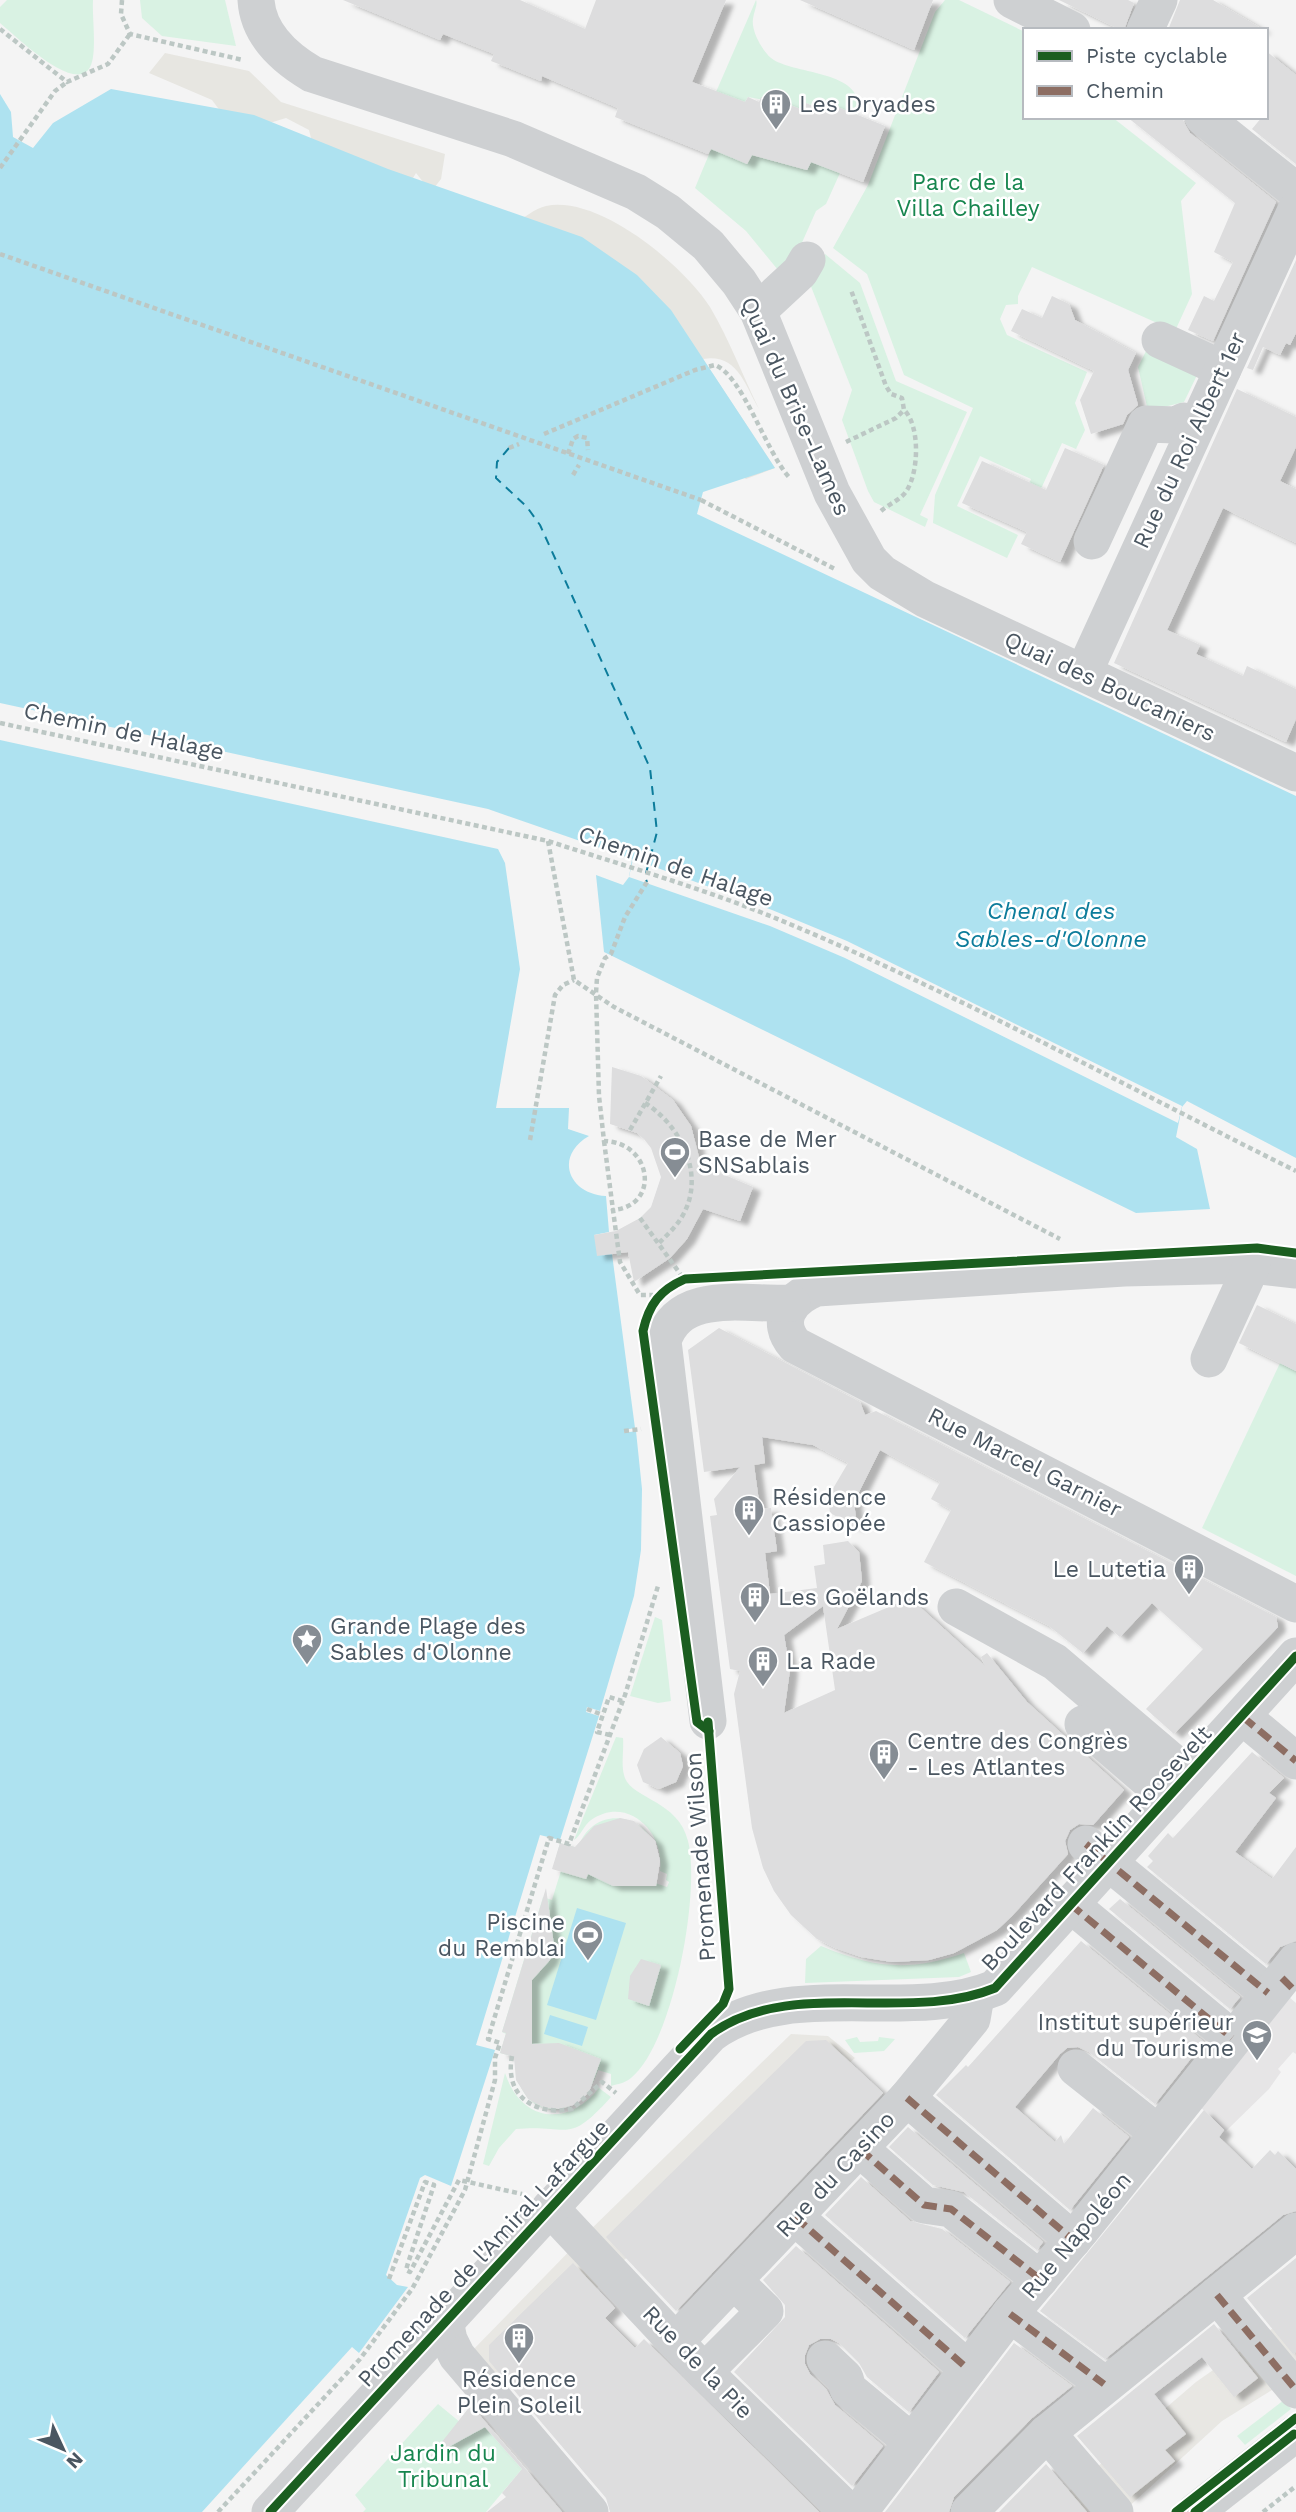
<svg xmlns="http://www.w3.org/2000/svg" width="1296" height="2512" viewBox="0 0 1296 2512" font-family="'Work Sans',sans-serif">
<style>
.commercial{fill:#e8e7e3}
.education{fill:#e6e5e6}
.green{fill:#d9f2e3}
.sand{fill:#e7e6e1}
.water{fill:#aee2f0}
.pier{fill:#f4f4f4}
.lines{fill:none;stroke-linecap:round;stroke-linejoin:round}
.ferry{stroke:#0c7c9b;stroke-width:2;stroke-dasharray:9 7;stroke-linecap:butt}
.building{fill:#ddddde;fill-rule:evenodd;filter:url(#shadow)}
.path{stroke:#bcc7c4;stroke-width:4.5;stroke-dasharray:5 3.5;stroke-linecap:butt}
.minor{stroke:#ced0d2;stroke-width:37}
.path-bridge{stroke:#bcc7c4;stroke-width:4.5;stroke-dasharray:5 3.5;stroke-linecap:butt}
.quiet{stroke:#8d6e63;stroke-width:7;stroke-dasharray:14 7;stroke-linecap:butt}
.cycleway-casing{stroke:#fff;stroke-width:13}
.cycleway{stroke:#1b5e20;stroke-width:9}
.labels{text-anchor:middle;stroke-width:5;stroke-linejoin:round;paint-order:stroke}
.poi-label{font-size:23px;fill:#4a5661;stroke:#fff;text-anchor:start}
.park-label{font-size:23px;fill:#17864f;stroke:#fff}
.street-label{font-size:23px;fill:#4a5661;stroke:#fff}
.water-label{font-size:24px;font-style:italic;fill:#0c7c9b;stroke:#fff}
</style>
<defs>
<filter id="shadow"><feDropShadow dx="8" dy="4.5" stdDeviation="2" flood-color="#0004"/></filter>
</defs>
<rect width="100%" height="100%" fill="#f4f4f4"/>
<!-- commercial -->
<g class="commercial">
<polygon points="791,2034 828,2036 855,2058 615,2268 499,2396 469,2354 586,2234"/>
<polygon points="1296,2312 1296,2375 1222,2421 1123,2512 1045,2512 1196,2382"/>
</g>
<!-- education -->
<polygon class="education" points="1289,1997 1296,2003 1296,2054 1293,2052 1278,2069 1281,2072 1269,2089 1226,2131 1197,2104"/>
<!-- green -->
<g class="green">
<path d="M7,0H93C92,17 97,51 91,65C78,98 15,35 0,23V7Z"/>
<polygon points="140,0 225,0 236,46 162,36 142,18"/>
<path d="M756,0C758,4 754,11 753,19C751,31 762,50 771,58C794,76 869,69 857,115L830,104L828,108L820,104L818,108L806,103L803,110L772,98L770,101L748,97L745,102L716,92Z"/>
<polygon points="945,0 959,0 1025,32 1025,117 1112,117 1196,183 1181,201 1192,294 1175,331 1032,267 1018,296 1018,304 1006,305 1000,319 1007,335 1087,372 1075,403 1085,430 1076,449 1062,443 1040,491 1028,487 1031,479 980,456 957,506 1018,535 1007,558 933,523 935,495 973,408 904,375 867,274 833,248 868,185 935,12"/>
<polygon points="712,147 747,164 752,155 807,170 811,162 840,173 826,204 816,211 796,256 778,270 746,231 695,188"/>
<polygon points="825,254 860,283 896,381 967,412 920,515 928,519 925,527 874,502 868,491 842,420 852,390 810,284"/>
<polygon points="1149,345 1200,369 1184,402 1148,411 1138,367"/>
<polygon points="1280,1363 1296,1371 1296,1576 1202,1528"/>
<polygon points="655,1617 662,1620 671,1701 658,1703 630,1696"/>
<path d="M616,1737L623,1738C624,1750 621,1764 624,1775C629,1799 678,1799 688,1841C701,1892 673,2044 631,2078C625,2083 618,2084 611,2086V2074L598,2070C579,2129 514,2120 515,2057L500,2053L506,2034L502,2032L543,1897L552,1900L563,1864L555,1861L560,1843L578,1848C595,1796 672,1815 655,1883L667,1887L669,1882L666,1880L667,1874L660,1871C665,1831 627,1795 591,1820C584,1825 580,1837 574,1840Z"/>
<path d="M821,1946C874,1968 909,1972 964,1953L971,1972L959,1977L805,1983L806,1959Z"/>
<polygon points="857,2037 860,2042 878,2041 879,2037 895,2039 884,2051 854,2053 845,2040"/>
<path d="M505,2073C521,2122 568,2128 599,2088L611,2097C567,2146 571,2124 516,2129L499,2148L489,2166L483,2164Z"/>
<polygon points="1284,2400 1291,2409 1245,2445 1237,2436"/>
<polygon points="438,2404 461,2423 485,2427 522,2469 486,2512 363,2512 366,2509 355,2495"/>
</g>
<!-- sand -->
<path class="sand" d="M165,53L249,71L281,102L445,154L441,179L431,192L416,173L404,193L513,224C523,219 535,208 546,206C599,195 683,265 710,307C729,339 743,376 759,409C745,385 737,353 703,359L775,468L746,479L317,162L309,130L286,118L247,130L227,120L212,100L149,73Z"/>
<!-- water -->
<g class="water">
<polygon points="111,89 254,115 388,169 582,237 637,275 671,310 775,468 703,492 697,514 1296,796 1296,1158 1187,1101 1182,1107 1176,1137 1197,1149 1210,1209 1136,1213 604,952 596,875 623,885 629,877 632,859 488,809 0,703 0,94 11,112 13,137 33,148 53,123"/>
<path d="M0,740L498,849L505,863L520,969L496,1108H569L568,1129L589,1136C554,1156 568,1194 606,1196L609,1232L594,1235L612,1254L635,1428L624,1430V1433L636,1431L642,1489L641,1550L634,1596L600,1711L587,1707L586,1712L599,1716L560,1840L540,1835L476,2045L495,2050L451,2186L425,2175L420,2178L386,2275L397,2285L408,2287L359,2353L352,2347L202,2512H0Z"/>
<polygon points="577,1908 626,1923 596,2020 547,2005"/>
<polygon points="550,2015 588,2027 582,2046 544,2034"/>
</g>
<!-- pier -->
<polygon class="pier" points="633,859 772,910 847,941 1182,1106 1178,1123 845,958 770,926 629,877"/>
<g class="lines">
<!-- ferry -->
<polyline class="ferry" points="509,448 497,462 496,478 527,507 540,525 650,768 657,832 645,877 647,882"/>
</g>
<!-- building -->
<g class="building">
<polygon points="343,0 520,0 585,29 596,0 726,0 692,82 745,102 748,97 759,102 761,97 770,101 772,98 803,110 806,103 818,108 819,104 828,108 830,104 885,126 863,182 811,162 807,170 752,155 747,164 711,149 708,154 615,117 618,108 542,76 541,81 491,61 494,54 443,34 440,40"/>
<polygon points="800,0 933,0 914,50"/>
<polygon points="1059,0 1128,0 1134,3 1124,30 1121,30"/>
<polygon points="1180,0 1213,0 1264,30 1168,30"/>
<polygon points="1266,51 1296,75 1296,164 1252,129 1262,117 1266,117"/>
<polygon points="1127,117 1181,117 1190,133 1276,202 1213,341 1188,330 1204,296 1214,301 1233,262 1214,252 1235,203"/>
<polygon points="1296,260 1296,333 1290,345 1286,343 1280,355 1263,347 1253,370 1247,368"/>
<polygon points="1052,296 1069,304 1075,320 1136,353 1128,370 1138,405 1127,415 1123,424 1091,434 1080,400 1094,371 1011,331 1022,309 1042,318"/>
<polygon points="1237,389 1296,417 1296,447 1280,481 1296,489 1296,543 1223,508 1167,630 1200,645 1196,654 1243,676 1247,666 1296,689 1296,719 1286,742 1114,663"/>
<polygon points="1065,448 1104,465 1060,562 1021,544 1027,532 962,503 982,461 1046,490"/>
<polygon points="612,1067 641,1076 673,1100 691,1126 701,1165 753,1187 740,1221 703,1209 687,1239 670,1258 634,1282 628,1252 597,1256 594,1235 616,1231 640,1218 651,1207 661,1177 651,1148 644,1139 637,1133 610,1124"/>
<polygon points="1257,1305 1296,1324 1296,1371 1239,1343"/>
<path d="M719,1328L860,1402L865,1415L876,1411L1276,1617L1278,1627L1174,1734L1146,1709L1203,1649L1152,1603L1120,1637L1107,1626L1083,1653L1049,1626L924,1562L951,1510L931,1499L940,1482L880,1450L854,1502L857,1527L830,1513L828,1497L848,1463L813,1445L762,1437L765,1463L754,1465L760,1509L771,1508L777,1551L765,1553L770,1594L817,1588L814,1566L825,1564L823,1545L848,1541L859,1552L862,1581L837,1629L910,1598L985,1666L981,1657L987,1653L1027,1702L1124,1790L1093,1825L1079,1824L1070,1830L1065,1841L1068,1854L1012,1916L997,1930L954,1953L929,1960L892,1962L861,1957L835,1948L817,1939L791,1915L774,1891L763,1868L752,1828L734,1694L740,1671L730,1669L710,1516L717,1515L714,1499L740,1467L704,1472L688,1350ZM823,1606L835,1690L784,1713L790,1670L784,1635Z"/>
<polygon points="661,1737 680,1753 683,1766 676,1782 659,1789 643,1782 637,1765 644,1749"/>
<polygon points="1252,1752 1284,1778 1269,1793 1276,1798 1235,1852 1272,1879 1296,1847 1296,1941 1280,1947 1266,1964 1147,1867 1153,1861 1148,1856 1168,1833 1173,1838"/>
<polygon points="620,1818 634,1821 655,1841 660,1861 656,1886 613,1886 588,1874 586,1879 552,1869 560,1843 575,1847 594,1826"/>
<polygon points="546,1888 554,1945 550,1960 532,1980 532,2044 559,2043 601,2059 589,2092 576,2104 560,2109 544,2108 528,2099 516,2080 514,2057 500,2053 506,2033 502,2032"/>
<polygon points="1120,1899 1240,1997 1230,2009 1109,1909"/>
<polygon points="1081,1941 1204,2042 1155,2104 1089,2052 1078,2047 1067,2048 1060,2054 1015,2107 1055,2142 1061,2135 1064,2144 1093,2108 1129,2137 1070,2210 936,2095 966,2065 968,2067"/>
<polygon points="641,1959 661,1965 649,2006 628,1999 630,1976"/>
<polygon points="826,2040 883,2093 676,2311 606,2237 806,2041"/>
<polygon points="1204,2110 1224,2130 1219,2137 1252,2169 1270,2150 1275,2155 1278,2151 1296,2169 1296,2211 1283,2215 1105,2359 1040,2311"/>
<polygon points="908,2127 1043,2242 1037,2250 964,2192 933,2185 889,2147"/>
<polygon points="861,2177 910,2221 942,2229 1010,2282 965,2338 825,2215"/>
<polygon points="796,2246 939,2372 909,2412 867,2377 859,2363 839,2343 831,2339 820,2339 809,2345 805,2355 805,2364 810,2374 826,2389 835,2405 883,2446 852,2486 734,2372 785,2317 785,2305 763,2280"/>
<polygon points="1296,2258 1296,2352 1293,2354 1247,2298"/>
<polygon points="573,2263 615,2308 605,2318 635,2348 644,2339 819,2512 610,2512 606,2498 489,2361 489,2345"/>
<polygon points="1214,2324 1258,2378 1234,2397 1202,2357 1154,2394 1186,2434 1165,2450 1175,2461 1130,2497 1077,2436"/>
<polygon points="1014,2343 1072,2386 1032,2418 954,2497 949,2512 885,2512"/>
<polygon points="471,2405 562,2512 487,2512 506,2497 502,2493 522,2469 485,2427 430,2457"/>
<polygon points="1046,2464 1087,2512 999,2512"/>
</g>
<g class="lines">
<!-- path -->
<g class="path">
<polyline points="122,0 121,14 130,34 243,60"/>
<polyline points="0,29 67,82 108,64 130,34"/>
<polyline points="0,168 55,91 67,82"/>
<path d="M544,434L695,370L715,365C743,376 766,452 789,477"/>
<polyline points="846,442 896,418 904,410 902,398 891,394 886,386 851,290"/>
<polyline points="509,448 519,444"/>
<polyline points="568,454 573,439 578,436 587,438 588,450"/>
<polyline points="573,475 579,465"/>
<polyline points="701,500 837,570"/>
<path d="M881,511C889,504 902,499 907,490C919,471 920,425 904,410"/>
<path d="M0,723L548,841C625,866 705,889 780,920C956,993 1125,1086 1296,1171"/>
<polyline points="548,841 574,980 614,1007 1060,1239"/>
<path d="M647,882L625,917L611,954L605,958L597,978L596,993L599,1096L604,1141C652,1142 661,1206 613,1210L620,1262L640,1295H653"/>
<path d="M645,1103C680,1125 705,1173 684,1213C678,1225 668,1234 659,1243"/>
<polyline points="630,1130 661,1076"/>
<polyline points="530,1140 555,995 563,985 574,980"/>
<polyline points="604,1141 613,1210"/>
<polyline points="640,1218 681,1275"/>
<polyline points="624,1431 641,1429"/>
<polyline points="587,1709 603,1715"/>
<polyline points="610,1735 597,1732 609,1697 622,1701"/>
<path d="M512,2056C504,2097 536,2116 572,2109L602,2082L616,2093"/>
<polyline points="389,2279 425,2182 434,2185 408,2263 406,2270 410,2272 459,2180 522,2194"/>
<polyline points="218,2512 360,2359 412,2289 465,2190 495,2080 495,2058 500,2043 488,2039 549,1838 569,1844 625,1695 658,1586"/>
<polyline points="1263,2512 1296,2486"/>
</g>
<!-- minor -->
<g class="minor">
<path d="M256,0C258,34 285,58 312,74L513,139L636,192L668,212L708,245L739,282L758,311L832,493L869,560L882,573L925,599L1296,773"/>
<polyline points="1012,0 1072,30"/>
<polyline points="1145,30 1159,0"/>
<polyline points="1203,117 1296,191"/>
<polyline points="758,311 800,272 807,260"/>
<polyline points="1160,340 1223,369"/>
<polyline points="1092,541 1146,424 1176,425 1184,421 1196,426"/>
<polyline points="1084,672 1296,210"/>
<path d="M1296,1270L1252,1265L1124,1268L817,1288C790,1298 774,1321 795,1345L1296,1604"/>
<polyline points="1209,1359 1252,1265"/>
<polyline points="956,1607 1055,1662 1188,1775"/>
<polyline points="1243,1717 1296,1761"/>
<path d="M708,1721L663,1341C680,1287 749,1306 792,1303"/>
<polyline points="1083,1724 1168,1797"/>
<polyline points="1086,1844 1268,1993"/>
<polyline points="1070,1904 1232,2038"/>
<polyline points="1076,2068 1158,2133"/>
<polyline points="907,2098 1073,2240"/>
<polyline points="860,2149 924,2205 951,2209 1040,2279"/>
<polyline points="550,2208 704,2372 849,2512"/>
<polyline points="795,2217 968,2369"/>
<polyline points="1217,2295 1296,2390"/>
<polyline points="1010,2314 1104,2384"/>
<polyline points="445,2321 449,2340 457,2356 590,2512"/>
<polyline points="676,2341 907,2098 972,2019 976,1996"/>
<polyline points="825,2359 845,2378 848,2389 912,2442"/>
<polyline points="704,2372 765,2311 734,2281"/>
<polyline points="1047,2433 1115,2512"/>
<path d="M270,2512L711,2034C790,1976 908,2024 995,1988L1296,1656"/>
<polyline points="859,2512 1010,2314 1082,2229 1296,1961"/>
<polyline points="969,2512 1047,2433 1296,2231"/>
<polyline points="1195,2512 1296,2433"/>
</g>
<!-- path-bridge -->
<polyline class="path-bridge" points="0,254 701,500"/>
<!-- quiet -->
<g class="quiet">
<polyline points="1243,1717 1296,1761"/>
<polyline points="1086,1844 1268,1993"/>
<polyline points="1070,1904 1232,2038"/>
<polyline points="1282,1978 1296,1992"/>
<polyline points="907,2098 1073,2240"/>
<polyline points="860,2149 924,2205 951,2209 1040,2279"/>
<polyline points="795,2217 968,2369"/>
<polyline points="1217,2295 1296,2390"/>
<polyline points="1010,2314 1104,2384"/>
</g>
<!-- cycleway casing -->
<g class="cycleway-casing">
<g id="cycleway">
<path d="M709,1731L697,1722L643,1331C649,1304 660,1290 685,1279L1257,1248L1296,1253"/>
<polyline points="680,2049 723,2004 729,1989 708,1722"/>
<path d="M270,2512L711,2034C790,1976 908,2024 995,1988L1296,1656"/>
<polyline points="1176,2512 1296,2418"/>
<polyline points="1195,2512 1294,2434"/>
</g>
</g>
<!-- cycleway -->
<use href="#cycleway" class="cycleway"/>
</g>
<!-- icons -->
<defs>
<g id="building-pin" transform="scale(1.575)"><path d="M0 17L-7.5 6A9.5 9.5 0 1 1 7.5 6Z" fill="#868d94" stroke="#fff"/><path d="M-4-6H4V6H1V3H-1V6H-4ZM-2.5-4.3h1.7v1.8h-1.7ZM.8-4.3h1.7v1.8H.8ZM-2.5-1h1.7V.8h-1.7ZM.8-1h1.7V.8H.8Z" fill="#fff"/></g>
<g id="stadium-pin" transform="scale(1.575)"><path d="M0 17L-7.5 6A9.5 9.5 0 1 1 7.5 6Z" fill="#868d94" stroke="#fff"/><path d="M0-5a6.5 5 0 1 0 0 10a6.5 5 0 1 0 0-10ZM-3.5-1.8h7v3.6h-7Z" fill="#fff"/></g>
<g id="sight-pin" transform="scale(1.575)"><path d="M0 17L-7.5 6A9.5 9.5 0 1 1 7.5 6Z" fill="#868d94" stroke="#fff"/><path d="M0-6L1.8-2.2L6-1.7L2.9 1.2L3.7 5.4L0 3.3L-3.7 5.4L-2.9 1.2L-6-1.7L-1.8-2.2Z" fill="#fff"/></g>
<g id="university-pin" transform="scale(1.575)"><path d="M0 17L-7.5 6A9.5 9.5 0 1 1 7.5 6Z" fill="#868d94" stroke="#fff"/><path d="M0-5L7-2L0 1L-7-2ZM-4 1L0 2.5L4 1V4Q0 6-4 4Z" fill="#fff"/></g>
</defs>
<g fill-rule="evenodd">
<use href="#building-pin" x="776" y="104"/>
<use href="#stadium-pin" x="675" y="1152"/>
<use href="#building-pin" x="749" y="1510"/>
<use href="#building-pin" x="1189" y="1569"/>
<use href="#building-pin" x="755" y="1597"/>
<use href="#sight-pin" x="307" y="1639"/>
<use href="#building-pin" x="763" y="1661"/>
<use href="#building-pin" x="884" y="1754"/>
<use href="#stadium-pin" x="588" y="1935"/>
<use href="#university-pin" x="1257" y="2035"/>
<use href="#building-pin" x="519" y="2338"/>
</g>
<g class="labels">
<!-- poi labels -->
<g class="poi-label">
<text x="799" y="112">Les Dryades</text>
<text x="698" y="1147">Base de Mer<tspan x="698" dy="26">SNSablais</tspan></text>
<text x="772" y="1505">Résidence<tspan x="772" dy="26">Cassiopée</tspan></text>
<text x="1166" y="1577" text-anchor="end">Le Lutetia</text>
<text x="778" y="1605">Les Goëlands</text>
<text x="330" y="1634">Grande Plage des<tspan x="330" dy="26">Sables d'Olonne</tspan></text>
<text x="786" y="1669">La Rade</text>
<text x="907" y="1749">Centre des Congrès<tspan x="907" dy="26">- Les Atlantes</tspan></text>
<text x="565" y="1930" text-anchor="end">Piscine<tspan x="565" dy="26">du Remblai</tspan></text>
<text x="1234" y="2030" text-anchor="end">Institut supérieur<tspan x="1234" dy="26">du Tourisme</tspan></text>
<text x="519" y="2387" text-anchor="middle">Résidence<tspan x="519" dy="26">Plein Soleil</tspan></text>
</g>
<!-- park labels -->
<g class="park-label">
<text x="968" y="190">Parc de la<tspan x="968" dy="26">Villa Chailley</tspan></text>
<text x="443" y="2461">Jardin du<tspan x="443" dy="26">Tribunal</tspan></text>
</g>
<!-- street labels -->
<g class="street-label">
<text transform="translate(796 406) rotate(66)" y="8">Quai du Brise-Lames</text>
<text transform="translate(1189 440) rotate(-65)" y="8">Rue du Roi Albert 1er</text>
<text transform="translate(1110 686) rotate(25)" y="8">Quai des Boucaniers</text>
<text transform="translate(124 731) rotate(12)" y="8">Chemin de Halage</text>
<text transform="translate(676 866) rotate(19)" y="8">Chemin de Halage</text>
<text transform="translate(1025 1462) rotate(27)" y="8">Rue Marcel Garnier</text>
<text transform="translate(1096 1848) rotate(-47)" y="8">Boulevard Franklin Roosevelt</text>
<text transform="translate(700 1857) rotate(-94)" y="8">Promenade Wilson</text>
<text transform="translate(835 2174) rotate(-47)" y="8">Rue du Casino</text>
<text transform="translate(1076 2235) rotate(-50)" y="8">Rue Napoléon</text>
<text transform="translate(483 2253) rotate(-47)" y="8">Promenade de l'Amiral Lafargue</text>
<text transform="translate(698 2362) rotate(46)" y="8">Rue de la Pie</text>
</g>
<!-- water labels -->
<g class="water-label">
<text x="1051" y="919">Chenal des<tspan x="1051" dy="28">Sables-d'Olonne</tspan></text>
</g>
</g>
<!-- legend -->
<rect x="1023" y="28" width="245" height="91" fill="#ffffff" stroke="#b7bbc0" stroke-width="2"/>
<rect x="1037" y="51" width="35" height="10" fill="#1b5e20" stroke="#b7bbc0" stroke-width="2"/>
<text x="1086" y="63" font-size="21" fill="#4a5661">Piste cyclable</text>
<rect x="1037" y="86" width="35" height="10" fill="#8d6e63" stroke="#b7bbc0" stroke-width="2"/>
<text x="1086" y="98" font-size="21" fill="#4a5661">Chemin</text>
<!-- north arrow -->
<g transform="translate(63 2449) rotate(134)" stroke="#ffffff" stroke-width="5" paint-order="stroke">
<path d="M0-5L12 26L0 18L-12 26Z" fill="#4a5661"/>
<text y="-10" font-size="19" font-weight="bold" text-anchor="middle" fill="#4a5661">N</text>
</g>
</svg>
